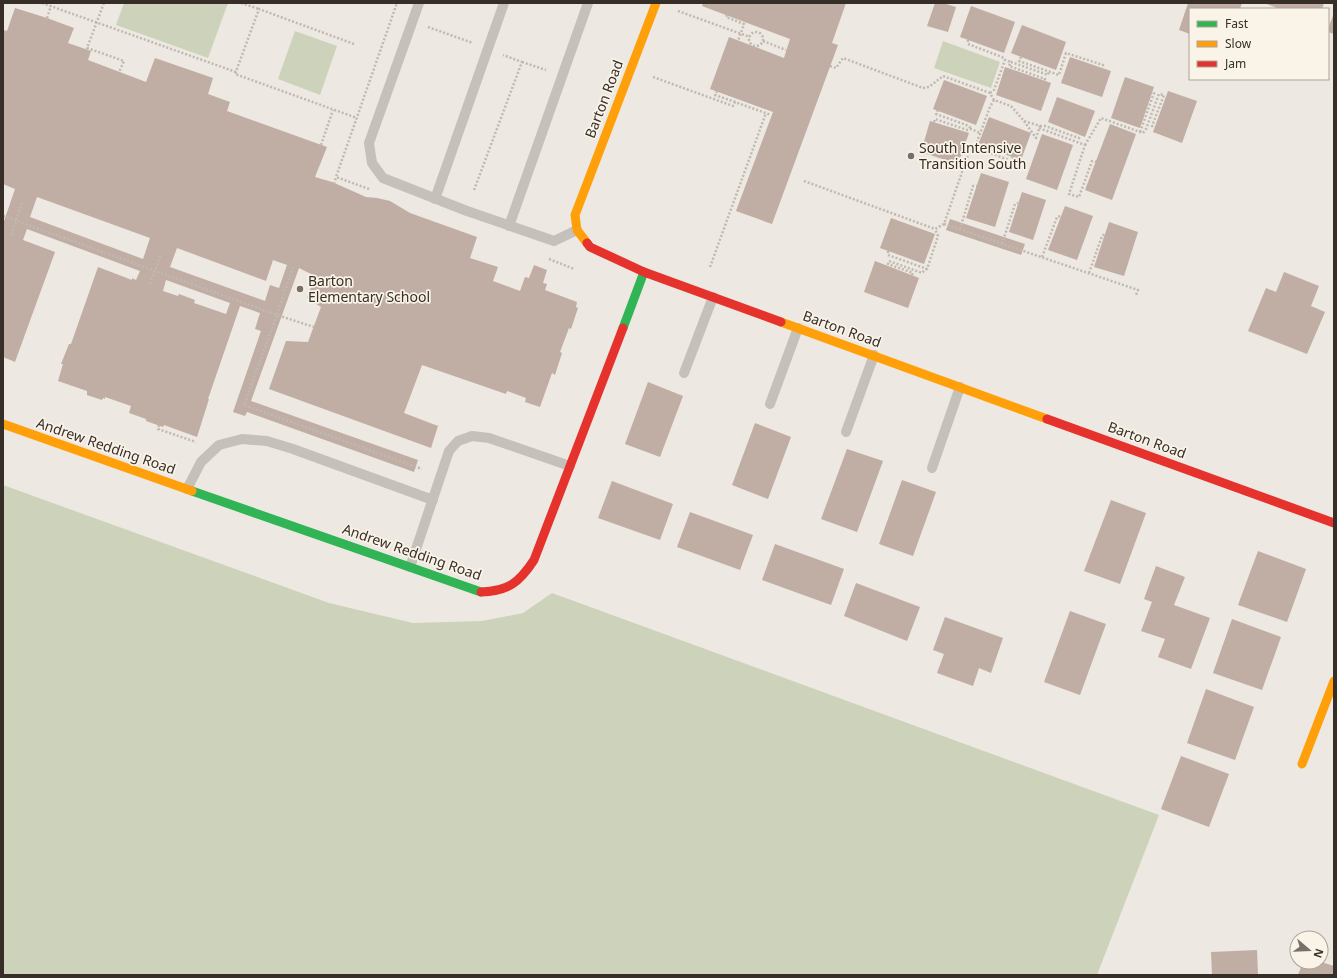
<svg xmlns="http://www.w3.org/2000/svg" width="1337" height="978" viewBox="0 0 1337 978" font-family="'Noto Sans',sans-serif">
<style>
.green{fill:#cdd3bb}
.building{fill:#c0ada3;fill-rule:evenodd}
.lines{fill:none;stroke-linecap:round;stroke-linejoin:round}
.path{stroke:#bfb9b2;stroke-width:2.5;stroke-dasharray:2 2;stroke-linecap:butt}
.lane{stroke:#c6c0ba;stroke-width:10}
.fast{stroke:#30b455;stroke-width:9}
.slow{stroke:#ff9f0a;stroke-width:9}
.jam{stroke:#e5322d;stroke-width:9}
.poi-dot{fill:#776f69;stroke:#f9f3e8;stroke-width:1.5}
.labels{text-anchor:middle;stroke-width:3.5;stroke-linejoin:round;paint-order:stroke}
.street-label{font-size:14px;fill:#372e28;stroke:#f9f3e8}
.poi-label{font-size:14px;fill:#372e28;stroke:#f9f3e8;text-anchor:start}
</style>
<rect width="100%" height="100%" fill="#ede8e1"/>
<!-- green -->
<g class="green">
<polygon points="124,3 228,3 208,58 116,25"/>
<polygon points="295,31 337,46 320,95 278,79"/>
<polygon points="943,41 1000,62 991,88 934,68"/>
<polygon points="3,485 329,603 413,623 482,621 523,613 552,593 1159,815 1097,975 3,975"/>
</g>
<!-- building -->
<g class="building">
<polygon points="703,3 846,3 832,43 838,45 772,224 736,211 773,112 710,89 729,37 784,58 790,39 702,6"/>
<polygon points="935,3 943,3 956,7 948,32 927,26"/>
<polygon points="1188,3 1242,3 1240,9 1190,9 1190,34 1179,30"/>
<polygon points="1264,3 1324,3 1322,9 1280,9"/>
<polygon points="971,6 1015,22 1004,53 960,37"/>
<path d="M15,8L47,18L74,28L68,43L91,51L88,60L146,82L155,58L213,78L208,94L230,102L227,111L327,147L315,177L332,182L366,197L377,198L390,201L410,213L477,237L470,258L498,267L493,281L520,291L525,277L529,278L534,265L547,270L543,283L547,284L545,290L577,302L576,307L578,308L571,329L569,328L560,352L562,353L555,375L552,373L540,407L525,402L526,398L507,391L506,394L422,365L404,413L438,426L431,448L269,389L286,341L308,342L321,307L307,298L315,276L299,268L251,401L418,460L414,472L247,412L245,416L233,412L261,331L255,329L260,313L240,306L208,399H209L197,437L164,425L163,427L146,421V419L129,413L131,406L105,397V399L103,398L102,400L87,395V391L58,381L63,364H61L69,344H71L98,267L132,280V278L136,280L140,271L27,229L23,240L55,252L15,362L3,357V224L15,189L3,184V30L7,31ZM37,197L150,238L143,259L30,217ZM177,248L266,281L273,260L287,265L279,288L270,285L265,301L170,267ZM166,280L230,303L226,314L194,303L195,300L179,294L178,296L163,291Z"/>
<polygon points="1334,13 1334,34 1328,32 1328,29"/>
<polygon points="1022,25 1066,42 1056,70 1011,53"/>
<polygon points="1070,57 1111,71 1102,97 1061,83"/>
<polygon points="1005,67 1051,83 1041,111 996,95"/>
<polygon points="1125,77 1154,87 1140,128 1111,118"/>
<polygon points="944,80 987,96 976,125 933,109"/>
<polygon points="1168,91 1197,101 1182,143 1153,132"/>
<polygon points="1057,97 1095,111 1085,137 1048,122"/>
<polygon points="989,117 1031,133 1021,160 978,145"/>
<polygon points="930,121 969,133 958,164 921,152"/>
<polygon points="1110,124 1136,134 1112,200 1085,190"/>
<polygon points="1042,134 1073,145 1057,190 1026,179"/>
<polygon points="981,173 1009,182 995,227 966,218"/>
<polygon points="1022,192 1046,200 1033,240 1009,232"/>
<polygon points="1065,206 1093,216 1077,260 1048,250"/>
<polygon points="891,218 935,234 924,264 880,248"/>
<polygon points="950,219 1025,244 1021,255 946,230"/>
<polygon points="1109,222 1138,232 1124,276 1094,267"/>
<polygon points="875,261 919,278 908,308 864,292"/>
<polygon points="1284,272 1319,286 1311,306 1325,312 1307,354 1248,331 1266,288 1276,292"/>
<polygon points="648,382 683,396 660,457 625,444"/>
<polygon points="755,423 791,437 768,499 732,485"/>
<polygon points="847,449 883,461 857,532 821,519"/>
<polygon points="902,480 936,492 913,556 879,544"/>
<polygon points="612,481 673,504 660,540 598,518"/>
<polygon points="1111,500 1146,513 1120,584 1084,571"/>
<polygon points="690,512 753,535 740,570 677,547"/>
<polygon points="775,544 844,569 831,605 762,580"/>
<polygon points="1258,551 1306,569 1287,622 1238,605"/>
<polygon points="1156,566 1185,577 1174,605 1210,618 1191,669 1158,657 1165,639 1141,631 1152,602 1144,599"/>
<polygon points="856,583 920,607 907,641 844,616"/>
<polygon points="1070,611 1106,624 1080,695 1044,682"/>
<polygon points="945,617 1003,638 991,673 979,668 973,686 937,673 944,654 933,650"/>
<polygon points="1232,619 1281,637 1262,690 1213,673"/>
<polygon points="1206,689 1254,707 1235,760 1187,743"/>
<polygon points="1181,756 1229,774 1209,827 1161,809"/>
<polygon points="1257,950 1258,975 1212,975 1211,952"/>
<polygon points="1303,962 1321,962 1334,966 1334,975 1298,975"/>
</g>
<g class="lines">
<!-- path -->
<g class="path">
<polyline points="42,3 236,72"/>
<polyline points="104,3 87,48 124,61 119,72"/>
<polyline points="241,3 259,9"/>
<polyline points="678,11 750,37"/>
<polyline points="727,15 726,17 744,24 738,41"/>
<polyline points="47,18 51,6"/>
<polyline points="428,27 473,43"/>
<circle cx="756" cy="39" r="7"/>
<polyline points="968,40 968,44 1002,57 1005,60"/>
<polyline points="763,41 786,50"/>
<polyline points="354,44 259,9 235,74 357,118"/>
<polyline points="1021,57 1019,61 1059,75 1066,53 1103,65 1102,68"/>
<polyline points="522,62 546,70"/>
<polyline points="830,66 836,68 843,58 923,88 929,87 943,76 990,93 994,100 1011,106 1024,121 1040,126 1036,138 1024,121"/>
<polyline points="653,77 733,106 735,102 771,115"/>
<polyline points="1044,80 1045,79 1009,66 1011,62 1048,75 1049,71"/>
<polyline points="717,91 715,95 735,102"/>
<polyline points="990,93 994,90 1005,60 1011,62"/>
<polyline points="994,100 990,107 975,147 1011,161 1013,157"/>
<polyline points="938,110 936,114 969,126 971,129"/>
<polyline points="934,122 935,119 967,130 971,129 980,133"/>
<polyline points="1040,126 1045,126 1079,138 1080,135"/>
<polyline points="1039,128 1085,145 1069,194 1079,197 1092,161 1096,162"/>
<polyline points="1140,132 1154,93 1152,92"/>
<polyline points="321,145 333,110"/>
<polyline points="1085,145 1101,118 1143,133 1146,129 1159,94 1164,95 1152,126 1155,127"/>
<polyline points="975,147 969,152 944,224 1138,290 1136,295"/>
<polyline points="804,181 935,229 944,224"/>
<polyline points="334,184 336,177"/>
<polyline points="369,189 336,177 397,3"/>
<polyline points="474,190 522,62 503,55"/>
<polyline points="3,216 277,315 244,405 422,469"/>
<polyline points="960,229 973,186 977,186"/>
<polyline points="11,235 22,203"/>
<polyline points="1002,244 1015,204 1018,203"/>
<polyline points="888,251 888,255 927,269 938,236 935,229"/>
<polyline points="1042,257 1057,217 1061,216"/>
<polyline points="549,259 574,269"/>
<polyline points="293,267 277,315 314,327"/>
<polyline points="710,267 766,113"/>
<polyline points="1089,273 1102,236 1105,234"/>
<polyline points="912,275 913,273 888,264 889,261 922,273 926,269"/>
<polyline points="150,284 161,254"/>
<polyline points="159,425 158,429 196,442"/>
</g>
<!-- lane -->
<g class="lane">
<polyline points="419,3 369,143 372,163 383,178 467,211 554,241 577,230"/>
<polyline points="435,199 504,3"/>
<polyline points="509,226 588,3"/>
<polyline points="684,373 713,297"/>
<polyline points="770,404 798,328"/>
<polyline points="846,432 874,355"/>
<polyline points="932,468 960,387"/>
<polyline points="187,489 201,462 219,445 242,439 267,441 293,449 433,500"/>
<polyline points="410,567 449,451 458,441 472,436 489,438 570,466"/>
</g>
<!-- fast -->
<g class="fast">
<polyline points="623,328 644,272"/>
<polyline points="192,491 481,592"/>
</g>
<!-- slow -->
<g class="slow">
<polyline points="587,243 577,230 575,215 656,3"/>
<polyline points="781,322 1047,419"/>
<polyline points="3,424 192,491"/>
<polyline points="1302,764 1334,681"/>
</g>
<!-- jam -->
<g class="jam">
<polyline points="587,243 590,247 644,272 781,322"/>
<polyline points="1047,419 1334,523"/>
<path d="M481,592C508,591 519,583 534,560L623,328"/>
</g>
</g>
<!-- markers -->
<g class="poi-dot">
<circle cx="911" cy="156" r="4"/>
<circle cx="300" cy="289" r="4"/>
</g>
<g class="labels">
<!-- street labels -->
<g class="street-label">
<text transform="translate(604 99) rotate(-69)" y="5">Barton Road</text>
<text transform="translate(842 329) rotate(20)" y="5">Barton Road</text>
<text transform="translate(1147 440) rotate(20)" y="5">Barton Road</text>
<text transform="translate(106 446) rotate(19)" y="5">Andrew Redding Road</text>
<text transform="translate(412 552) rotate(19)" y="5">Andrew Redding Road</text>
</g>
<!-- poi labels -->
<g class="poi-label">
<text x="919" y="153">South Intensive<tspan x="919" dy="16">Transition South</tspan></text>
<text x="308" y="286">Barton<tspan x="308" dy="16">Elementary School</tspan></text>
</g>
</g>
<!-- border -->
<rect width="1337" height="978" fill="none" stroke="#372e28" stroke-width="8"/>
<!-- legend -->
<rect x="1189" y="8" width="140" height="72" fill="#f9f3e8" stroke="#aba49b"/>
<rect x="1197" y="21" width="20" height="6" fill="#30b455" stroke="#aba49b"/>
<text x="1225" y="28" font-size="12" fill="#372e28">Fast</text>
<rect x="1197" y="41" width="20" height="6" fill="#ff9f0a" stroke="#aba49b"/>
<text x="1225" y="48" font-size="12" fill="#372e28">Slow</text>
<rect x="1197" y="61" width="20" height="6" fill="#e5322d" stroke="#aba49b"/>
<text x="1225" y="68" font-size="12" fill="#372e28">Jam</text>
<!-- north arrow -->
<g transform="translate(1309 950) rotate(109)"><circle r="19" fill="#f9f3e8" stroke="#aba49b"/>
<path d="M0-3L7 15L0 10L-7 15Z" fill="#776f69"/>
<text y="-6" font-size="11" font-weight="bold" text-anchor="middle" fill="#372e28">N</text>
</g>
</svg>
